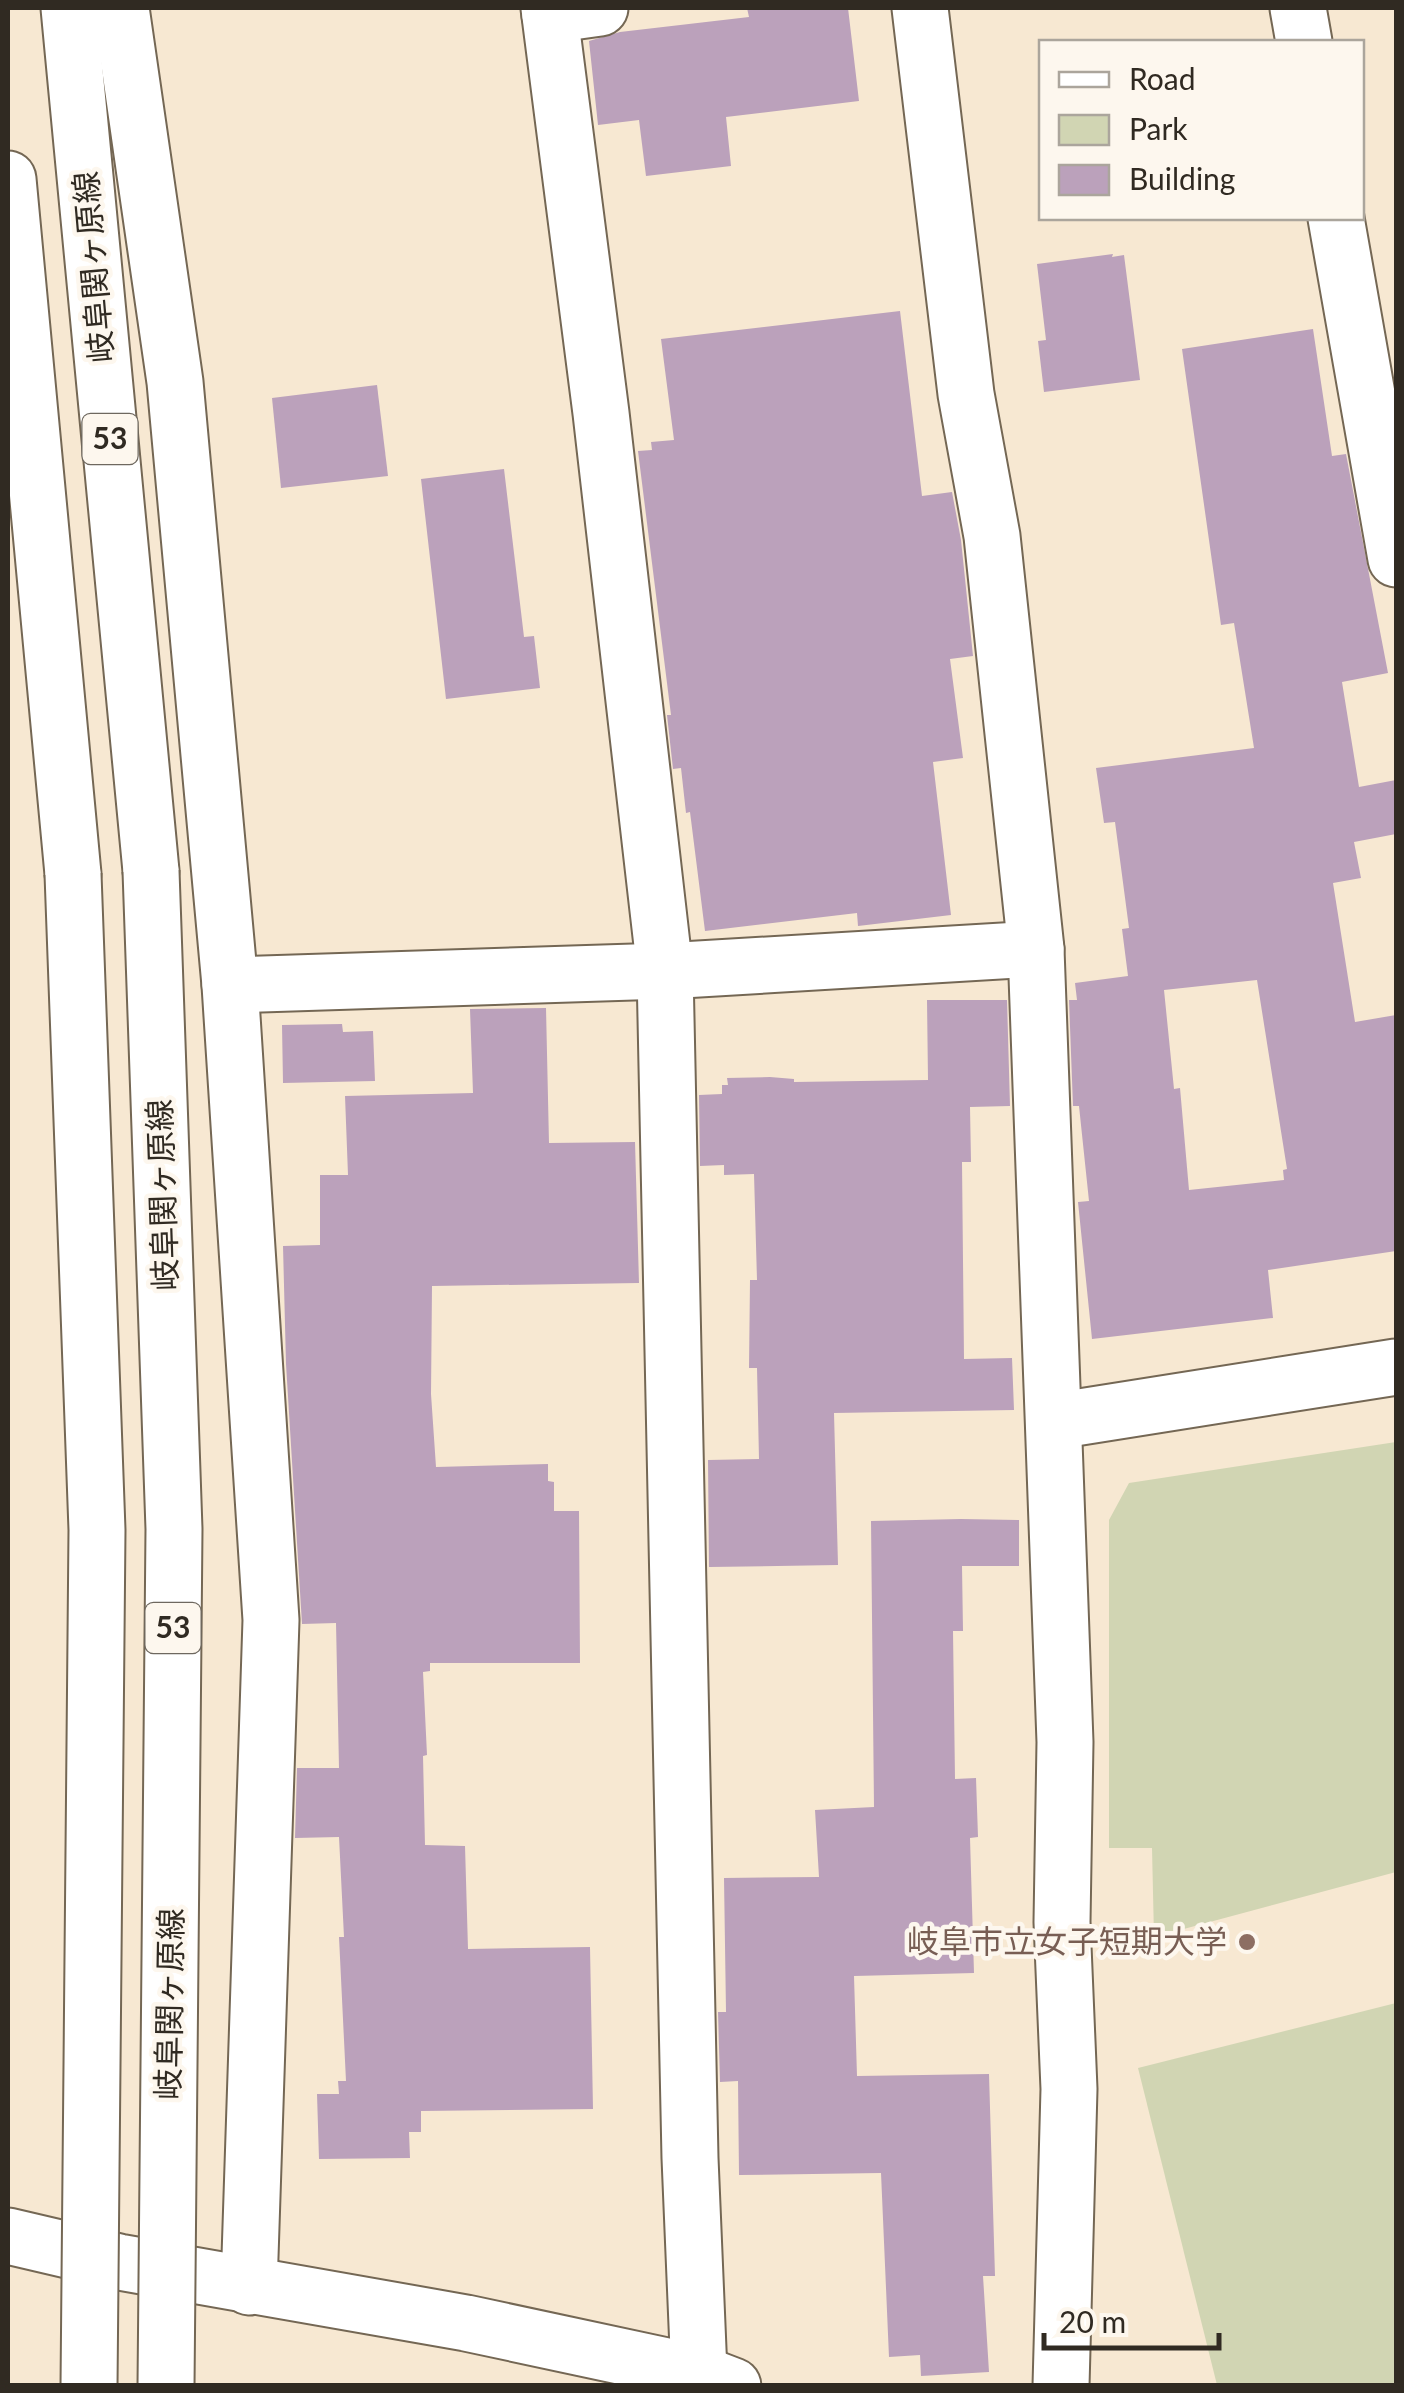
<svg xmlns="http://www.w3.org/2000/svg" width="1404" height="2393" viewBox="0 0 1404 2393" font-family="Lato,'Noto Sans JP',sans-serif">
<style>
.green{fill:#d1d5b3}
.building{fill:#bba1bb;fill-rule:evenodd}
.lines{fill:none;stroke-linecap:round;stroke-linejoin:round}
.street-casing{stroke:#746754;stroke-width:59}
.primary-casing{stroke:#746754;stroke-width:59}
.street{stroke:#fff;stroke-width:55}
.primary{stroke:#fff;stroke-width:55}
.primary-bridge-casing{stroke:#746754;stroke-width:59;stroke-linecap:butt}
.primary-bridge{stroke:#fff;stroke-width:55}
.education-dot{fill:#8d6e63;stroke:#fdf7ee;stroke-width:4}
.labels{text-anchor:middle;stroke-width:9;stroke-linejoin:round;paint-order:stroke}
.shield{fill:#fdf7ee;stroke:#6e685f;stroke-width:2.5}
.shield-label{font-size:30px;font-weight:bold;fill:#302a22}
.street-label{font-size:32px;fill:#302a22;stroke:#fdf7ee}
.education-label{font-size:32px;fill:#785e54;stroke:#fdf7ee;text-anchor:end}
</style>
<rect width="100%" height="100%" fill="#f7e8d2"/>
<!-- green -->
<g class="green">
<polygon points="1396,1442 1396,1872 1154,1937 1152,1848 1109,1848 1109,1520 1129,1483"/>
<polygon points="1396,2003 1396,2385 1217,2385 1138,2068"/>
</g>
<!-- building -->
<g class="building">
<polygon points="747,8 848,8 859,101 726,117 731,166 646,176 639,120 598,125 589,41 620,32 749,17"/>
<polygon points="1113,254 1112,257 1124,255 1140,380 1044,392 1038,341 1046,340 1037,264"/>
<polygon points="900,311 922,496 952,492 961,540 973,656 950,659 963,758 933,762 951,915 858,926 857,913 705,931 690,812 686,813 681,768 673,769 667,715 671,715 638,451 652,450 651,442 674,440 661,339"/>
<path d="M1313,329L1332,456L1346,454L1388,673L1342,682L1359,787L1396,780V834L1354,842L1361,878L1333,883L1355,1022L1396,1015V1251L1268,1270L1273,1318L1092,1339L1078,1202L1089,1201L1079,1106H1073L1069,1000H1077L1075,983L1128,976L1122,929L1129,928L1115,822L1104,823L1096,768L1254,748L1234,623L1221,625L1182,349ZM1257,980L1287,1169L1283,1170L1284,1180L1189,1190L1180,1088L1174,1089L1164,990Z"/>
<polygon points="377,385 388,476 281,488 272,398"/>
<polygon points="504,469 524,637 534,636 540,688 446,699 421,479"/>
<polygon points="927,1000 1007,1000 1010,1106 970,1107 971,1162 962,1162 964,1359 1012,1358 1014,1410 834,1413 838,1565 709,1567 708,1460 759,1459 757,1368 749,1368 750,1280 757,1280 754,1174 724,1175 724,1165 700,1166 699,1095 722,1094 722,1085 728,1085 727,1078 770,1077 794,1079 794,1082 928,1080"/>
<polygon points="546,1008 549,1143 635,1142 639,1283 432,1286 431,1394 436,1467 548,1464 548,1481 554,1482 554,1511 579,1511 580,1663 430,1663 430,1671 423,1672 427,1755 423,1756 425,1845 465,1846 468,1949 590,1947 593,2109 421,2111 421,2132 409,2132 410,2158 319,2159 317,2094 339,2094 338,2081 346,2081 339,1937 344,1937 339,1837 295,1838 297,1768 339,1768 336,1623 302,1624 286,1364 283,1246 320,1245 320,1175 348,1175 345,1096 473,1093 470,1009"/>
<polygon points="342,1024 343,1032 373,1031 375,1081 283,1083 282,1025"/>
<polygon points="961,1519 1019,1520 1019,1566 962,1566 963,1631 953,1631 955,1779 976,1778 978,1837 970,1838 974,1973 854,1976 857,2076 989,2074 995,2276 983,2276 989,2372 921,2376 920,2355 889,2357 881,2173 739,2175 738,2081 720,2082 718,2012 726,2012 724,1878 819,1877 815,1810 874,1807 871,1521"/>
</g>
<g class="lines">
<!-- street casing -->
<g class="street-casing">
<g id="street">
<polyline points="121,8 175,382 230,985 271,1620 249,2287"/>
<polyline points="549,8 601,413 665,971 690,2158 699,2373"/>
<polyline points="920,8 966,394 992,536 1036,949 1065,1742 1062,1922 1069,2089 1061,2386"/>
<polyline points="1298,8 1304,42"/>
<polyline points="550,15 600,8"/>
<polyline points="1336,218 1396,559"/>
<polyline points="230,985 665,971 1036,949"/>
<polyline points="1055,1421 1396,1367"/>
<polyline points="8,2236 119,2262 466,2323 699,2373 733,2386"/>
</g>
</g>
<!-- primary casing -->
<g class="primary-casing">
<g id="primary">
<polyline points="69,8 151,871"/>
<polyline points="8,179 73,874"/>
</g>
</g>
<!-- street -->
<use href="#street" class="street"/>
<!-- primary -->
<use href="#primary" class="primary"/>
<!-- primary-bridge casing -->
<g class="primary-bridge-casing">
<g id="primary-bridge">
<polyline points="151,871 174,1529 166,2386"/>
<polyline points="73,874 97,1530 89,2386"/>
</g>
</g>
<!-- primary-bridge -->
<use href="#primary-bridge" class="primary-bridge"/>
</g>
<!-- markers -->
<circle class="education-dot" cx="1247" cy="1942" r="10"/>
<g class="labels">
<!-- shield labels -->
<g class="shield">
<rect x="82.5" y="414" width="55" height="50" rx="8"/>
<rect x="145.5" y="1603" width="55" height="50" rx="8"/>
</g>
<g class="shield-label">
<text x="110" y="449">53</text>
<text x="173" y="1638">53</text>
</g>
<!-- street labels -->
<g class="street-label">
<text transform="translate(94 267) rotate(-95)" y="11">岐阜関ヶ原線</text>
<text transform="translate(163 1195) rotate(-92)" y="11">岐阜関ヶ原線</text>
<text transform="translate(170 2004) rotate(-89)" y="11">岐阜関ヶ原線</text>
</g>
<!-- education labels -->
<g class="education-label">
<text x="1227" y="1953">岐阜市立女子短期大学</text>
</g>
</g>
<!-- border -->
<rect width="1404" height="2393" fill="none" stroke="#302a22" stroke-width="20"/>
<!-- legend -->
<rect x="1039" y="40" width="325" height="180" fill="#fdf7ee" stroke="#aba59c" stroke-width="2.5"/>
<rect x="1059" y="72" width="50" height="15" fill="#ffffff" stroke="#aba59c" stroke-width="2.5"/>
<text x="1129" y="90" font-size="30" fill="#302a22">Road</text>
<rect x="1059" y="115" width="50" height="30" fill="#d1d5b3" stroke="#aba59c" stroke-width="2.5"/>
<text x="1129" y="140" font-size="30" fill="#302a22">Park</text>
<rect x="1059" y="165" width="50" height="30" fill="#bba1bb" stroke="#aba59c" stroke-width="2.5"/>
<text x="1129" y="190" font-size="30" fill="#302a22">Building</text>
<!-- scale -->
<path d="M1044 2333v15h175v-15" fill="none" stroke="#302a22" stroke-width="5"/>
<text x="1059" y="2333" font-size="30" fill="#302a22" stroke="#fdf7ee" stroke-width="8" paint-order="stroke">20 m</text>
</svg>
